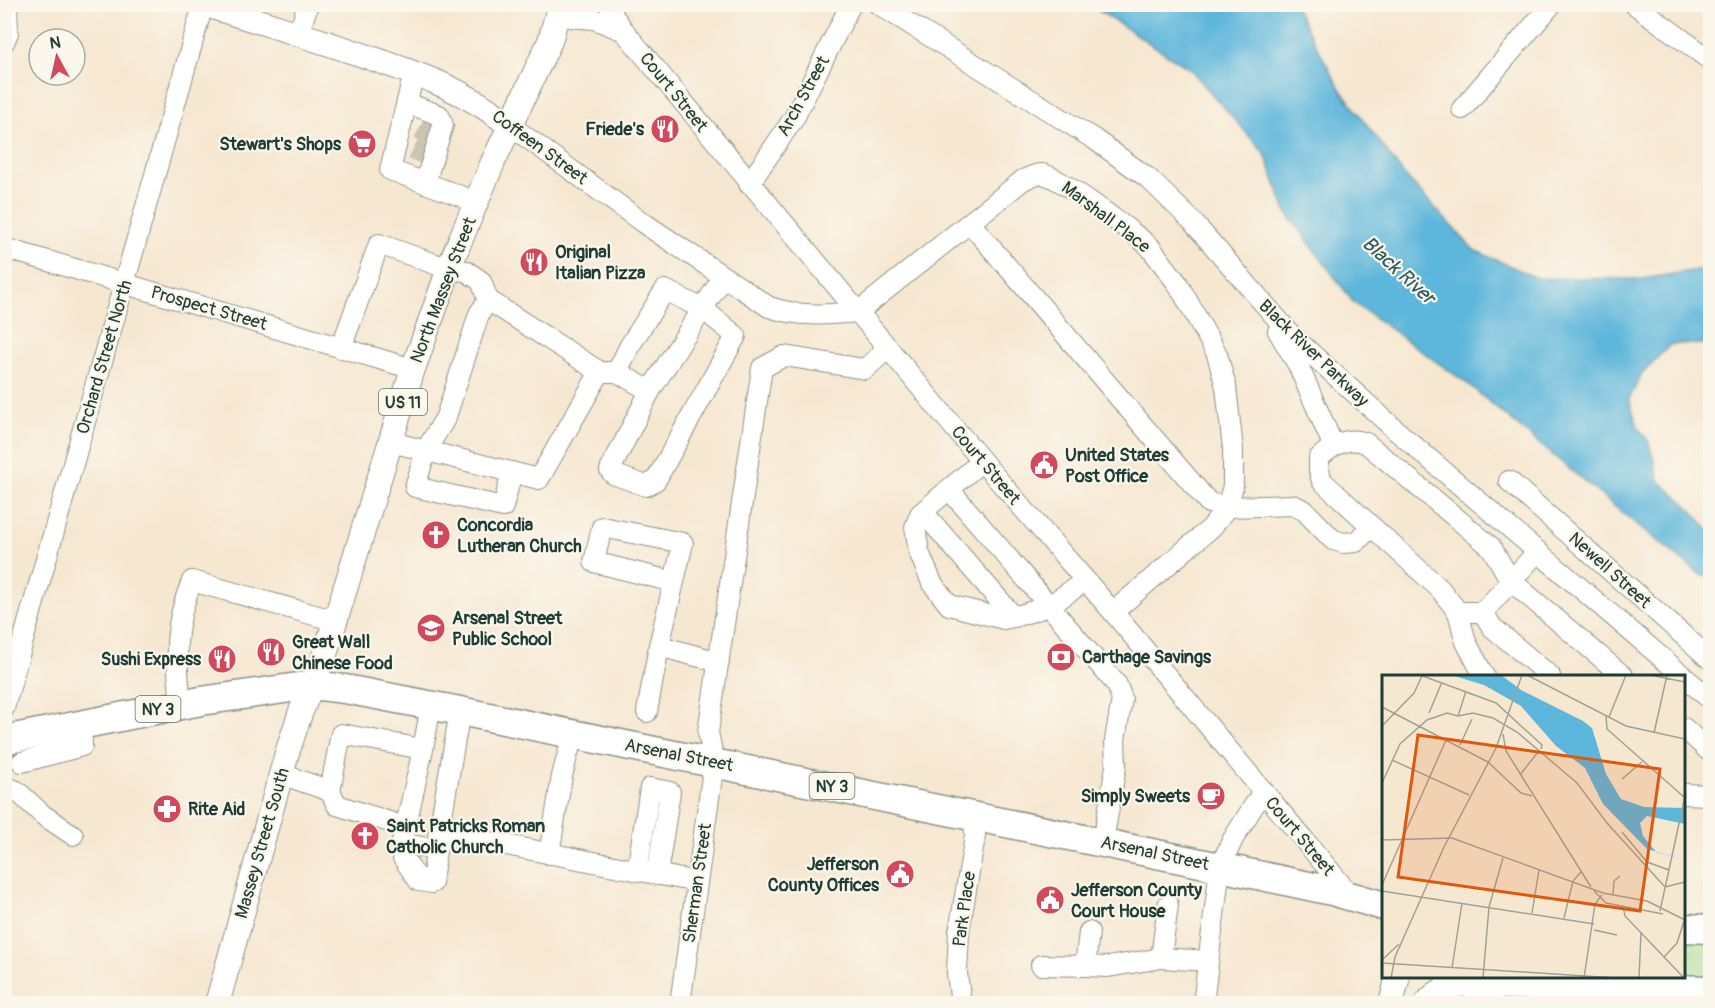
<svg xmlns="http://www.w3.org/2000/svg" width="1715" height="1008" viewBox="0 0 1715 1008" font-family="Pangolin,sans-serif">
<style>
.green{fill:#9ad589;stroke:#5c895e;stroke-width:1.5}
.water{fill:#5db6db;stroke:#3e7a88;stroke-width:1.5}
.lines{fill:none;stroke-linecap:round;stroke-linejoin:round}
.minor-tunnel{stroke:#cbc5b2;stroke-width:20;stroke-dasharray:20 10;stroke-linecap:butt}
.minor-casing{stroke:#8a9282;stroke-width:22}
.major-casing{stroke:#8a9282;stroke-width:26}
.highway-casing{stroke:#8a9282;stroke-width:31}
.minor{stroke:#fff;stroke-width:20}
.major{stroke:#fff;stroke-width:24}
.highway{stroke:#fff;stroke-width:28}
.labels{text-anchor:middle;stroke-width:4.5;stroke-linejoin:round;paint-order:stroke}
.shield{fill:#fbf7ec;stroke:#61756b;stroke-width:1.5}
.shield-label{font-size:16px;font-weight:bold;fill:#1f3d34}
.street-label{font-size:18px;fill:#1f3d34;stroke:#fbf7ec}
.poi-label{font-size:18px;font-weight:bold;fill:#1f3d34;stroke:#fbf7ec;text-anchor:start}
.water-label{font-size:20px;font-style:italic;fill:#2e5b5e;stroke:#fbf7ec}
.inset-road{fill:none;stroke:#a0a392;stroke-width:1.5}
.view{fill:#de580e;fill-opacity:0.15;stroke:#de580e;stroke-width:3}
.inset-edge{fill:none;stroke:#1f3d34;stroke-width:3}
</style>
<rect width="100%" height="100%" fill="#fbf7ec"/>
<filter id="ink" filterUnits="userSpaceOnUse"><feTurbulence type="fractalNoise" baseFrequency=".0167" numOctaves="2"/><feDisplacementMap in="SourceGraphic" scale="12" xChannelSelector="R" yChannelSelector="G"/><feConvolveMatrix kernelMatrix="1 2 1 2 8 2 1 2 1" color-interpolation-filters="sRGB"/></filter>
<filter id="wash" filterUnits="userSpaceOnUse"><feTurbulence type="fractalNoise" baseFrequency=".008" numOctaves="4" result="noise"/><feDisplacementMap in="SourceGraphic" scale="24" xChannelSelector="R" yChannelSelector="G"/><feGaussianBlur stdDeviation="1.35" result="paint"/><feColorMatrix in="noise" values="0 0 0 0 0 0 0 0 0 0 0 0 0 0 0 0 0 1.4 0 .05"/><feComposite in="paint" operator="in"/></filter>
<g filter="url(#wash)">
<rect width="100%" height="100%" fill="#f6e7d1"/>
<!-- green -->
<polygon class="green" points="1684,940 1710,940 1710,979 1684,976"/>
<!-- water -->
<polygon class="water" points="1090,5 1294,5 1341,90 1404,175 1474,250 1537,278 1643,279 1710,268 1710,344 1671,344 1643,372 1629,399 1638,428 1648,440 1660,482 1686,504 1710,531 1710,578 1701,575 1620,511 1469,385 1354,303 1286,212 1265,154 1190,69"/>
</g>
<g filter="url(#ink)">
<g class="lines">
<!-- minor-tunnel -->
<g class="minor-tunnel">
<polyline points="419,129 430,135"/>
<polyline points="413,149 425,155"/>
</g>
<!-- minor casing -->
<g class="minor-casing">
<g id="minor">
<polyline points="609,4 614,17 624,31 987,467 1113,612 1351,896"/>
<polyline points="878,4 1094,139 1148,178 1191,220 1293,337 1399,433 1710,699"/>
<polyline points="1634,4 1710,60"/>
<polyline points="557,16 594,19 624,31"/>
<polyline points="299,33 308,4"/>
<polyline points="4,42 8,33 7,4"/>
<polyline points="414,73 390,170 477,202"/>
<polyline points="407,103 439,115 443,125 425,183"/>
<polyline points="1462,109 1552,4"/>
<path d="M511,126L642,222L769,307C799,317 827,315 858,312L1023,180C1029,178 1036,173 1042,174C1059,176 1121,224 1138,237L1150,247L1178,284L1217,354L1226,387L1233,449V486L1227,507L1212,527L1113,612"/>
<polyline points="749,184 794,118 851,4"/>
<polyline points="970,223 1209,503 1227,507 1293,505 1304,510 1333,540 1344,543 1356,542 1371,527"/>
<polyline points="4,248 413,369"/>
<polyline points="488,300 479,314 446,417 426,450 415,487 503,507 512,472"/>
<polyline points="1278,331 1298,365 1333,445"/>
<polyline points="341,348 379,244 449,269 466,271 481,281 488,300 600,372 539,479 391,442"/>
<polyline points="606,372 617,372 650,391 723,277"/>
<polyline points="617,372 629,347 665,290 703,309 736,336 656,480 646,486 613,474 610,470 650,391"/>
<polyline points="982,461 920,514 915,527 919,552 932,583 949,605 1004,619 1014,617 1049,606 1085,581"/>
<polyline points="1509,481 1710,659"/>
<polyline points="949,489 1117,685 1122,699 1115,740 1116,766 1103,842"/>
<polyline points="923,512 1014,617"/>
<polyline points="674,582 594,562 602,527 683,543 659,646 719,662"/>
<polyline points="1458,612 1483,612 1538,551"/>
<polyline points="1483,612 1492,627 1550,676"/>
<path d="M1484,676L1466,642L1458,612L1440,589L1322,481L1319,471V458C1333,445 1347,436 1366,443L1491,547L1511,581L1623,676"/>
<path d="M181,705C176,654 172,630 192,581L336,621"/>
<polyline points="4,708 203,5"/>
<polyline points="460,711 439,832 697,882"/>
<polyline points="647,712 659,646"/>
<polyline points="1684,728 1710,752"/>
<polyline points="423,749 431,706"/>
<polyline points="22,762 82,746 81,725"/>
<polyline points="281,774 330,791 341,734 423,749 402,843 436,850 439,832"/>
<polyline points="4,786 17,791 43,815 73,835"/>
<polyline points="330,791 337,805 405,827"/>
<polyline points="1684,794 1710,795"/>
<polyline points="402,843 403,858 419,881 432,883 436,850"/>
<polyline points="549,854 562,776 573,734"/>
<polyline points="637,871 650,788 670,792 657,875"/>
<polyline points="1168,905 1161,958 1208,961"/>
<polyline points="1089,932 1085,966 1108,967 1161,958"/>
<polyline points="1041,965 1085,966"/>
<polyline points="680,1004 714,762 708,732 762,368 784,356 865,369 888,348"/>
<polyline points="961,1004 957,973 959,932 975,836 974,815"/>
<polyline points="1203,1004 1220,867 1233,839 1263,791"/>
</g>
</g>
<!-- major casing -->
<g class="major-casing">
<g id="major">
<path d="M203,4C258,21 313,38 368,57C423,76 464,89 511,126"/>
<polyline points="217,1004 287,753 301,711 325,654 413,369 454,255 493,162 550,41 560,4"/>
<polyline points="1391,1004 1398,976"/>
<path d="M1426,1004C1438,988 1453,985 1472,984"/>
</g>
</g>
<!-- highway casing -->
<g class="highway-casing">
<g id="highway">
<polyline points="4,740 201,701 312,685 345,689 460,711 1220,867 1332,891 1384,906"/>
<polyline points="1684,928 1710,929"/>
<polyline points="1449,976 1472,984 1710,990"/>
</g>
</g>
<!-- minor -->
<use href="#minor" class="minor"/>
<!-- major -->
<use href="#major" class="major"/>
<!-- highway -->
<use href="#highway" class="highway"/>
</g>
</g>
<!-- icons -->
<defs>
<g id="restaurant-disc" transform="scale(1.5)"><circle r="9.5" fill="#d1495b" stroke="#fbf7ec"/><path d="M-5-6h1v4h1v-4h1v4h1v-4h1v5L-1.5 .5V6h-2V.5L-5-1ZM5-6V6H3V1.5H1.5Q1.5-4 5-6Z" fill="#fff"/></g>
<g id="supermarket-disc" transform="scale(1.5)"><circle r="9.5" fill="#d1495b" stroke="#fbf7ec"/><path d="M-6-5.5h2.5l.6 2H6L4.5 2H-2.5L-4.4-4H-6ZM-1.5 3.2a1.3 1.3 0 1 0 .1 0ZM3 3.2a1.3 1.3 0 1 0 .1 0Z" fill="#fff"/></g>
<g id="civic-disc" transform="scale(1.5)"><circle r="9.5" fill="#d1495b" stroke="#fbf7ec"/><path d="M-.6-6.5H3V-4.5H.6V-3L4-1V1h2V6H-6V1h2V-1L-.6-3ZM-1.2 2.5V6h2.4V2.5Z" fill="#fff"/></g>
<g id="church-disc" transform="scale(1.5)"><circle r="9.5" fill="#d1495b" stroke="#fbf7ec"/><path d="M-1.2-6h2.4v3.5h3.3v2.4h-3.3V6h-2.4V-.1h-3.3v-2.4h3.3Z" fill="#fff"/></g>
<g id="school-disc" transform="scale(1.5)"><circle r="9.5" fill="#d1495b" stroke="#fbf7ec"/><path d="M0-5L7-2L0 1L-7-2ZM-4 1L0 2.5L4 1V4Q0 6-4 4Z" fill="#fff"/></g>
<g id="bank-disc" transform="scale(1.5)"><circle r="9.5" fill="#d1495b" stroke="#fbf7ec"/><path d="M-6-4H6V4H-6ZM0-2.3a2.3 2.3 0 1 0 0 4.6a2.3 2.3 0 1 0 0-4.6Z" fill="#fff"/></g>
<g id="cafe-disc" transform="scale(1.5)"><circle r="9.5" fill="#d1495b" stroke="#fbf7ec"/><path d="M-5.5-4.5H6V0H3Q3 3.5 0 3.5H-2.5Q-5.5 3.5-5.5 0ZM3-3.2v2h1.7v-2ZM-6 4.5H4V6H-6Z" fill="#fff"/></g>
<g id="pharmacy-disc" transform="scale(1.5)"><circle r="9.5" fill="#d1495b" stroke="#fbf7ec"/><path d="M-2-6h4v4h4v4h-4v4h-4v-4h-4v-4h4Z" fill="#fff"/></g>
</defs>
<g fill-rule="evenodd">
<use href="#restaurant-disc" x="665" y="129"/>
<use href="#supermarket-disc" x="362" y="144"/>
<use href="#restaurant-disc" x="534" y="262"/>
<use href="#civic-disc" x="1044" y="465"/>
<use href="#church-disc" x="436" y="535"/>
<use href="#school-disc" x="431" y="628"/>
<use href="#restaurant-disc" x="271" y="652"/>
<use href="#bank-disc" x="1061" y="657"/>
<use href="#restaurant-disc" x="222" y="659"/>
<use href="#cafe-disc" x="1211" y="796"/>
<use href="#pharmacy-disc" x="167" y="809"/>
<use href="#church-disc" x="365" y="836"/>
<use href="#civic-disc" x="900" y="874"/>
<use href="#civic-disc" x="1050" y="900"/>
</g>
<g class="labels">
<!-- shield labels -->
<g class="shield">
<rect x="379" y="389" width="48" height="26" rx="4.5"/>
<rect x="135.5" y="696" width="45" height="26" rx="4.5"/>
<rect x="809.5" y="773" width="45" height="26" rx="4.5"/>
</g>
<g class="shield-label">
<text x="403" y="408">US 11</text>
<text x="158" y="715">NY 3</text>
<text x="832" y="792">NY 3</text>
</g>
<!-- street labels -->
<g class="street-label">
<text transform="translate(674 92) rotate(51)" y="6">Court Street</text>
<text transform="translate(803 96) rotate(-61)" y="6">Arch Street</text>
<text transform="translate(540 147) rotate(36)" y="6">Coffeen Street</text>
<text transform="translate(1106 217) rotate(37)" y="6">Marshall Place</text>
<text transform="translate(443 290) rotate(-69)" y="6">North Massey Street</text>
<text transform="translate(209 308) rotate(16)" y="6">Prospect Street</text>
<text transform="translate(1314 353) rotate(44)" y="6">Black River Parkway</text>
<text transform="translate(104 357) rotate(-74)" y="6">Orchard Street North</text>
<text transform="translate(986 465) rotate(50)" y="6">Court Street</text>
<text transform="translate(1610 570) rotate(42)" y="6">Newell Street</text>
<text transform="translate(679 755) rotate(11)" y="6">Arsenal Street</text>
<text transform="translate(1300 836) rotate(50)" y="6">Court Street</text>
<text transform="translate(262 843) rotate(-74)" y="6">Massey Street South</text>
<text transform="translate(1155 853) rotate(12)" y="6">Arsenal Street</text>
<text transform="translate(697 883) rotate(-82)" y="6">Sherman Street</text>
<text transform="translate(964 909) rotate(-82)" y="6">Park Place</text>
</g>
<!-- poi labels -->
<g class="poi-label">
<text x="644" y="135" text-anchor="end">Friede's</text>
<text x="341" y="150" text-anchor="end">Stewart's Shops</text>
<text x="555" y="258">Original<tspan x="555" dy="21">Italian Pizza</tspan></text>
<text x="1065" y="461">United States<tspan x="1065" dy="21">Post Office</tspan></text>
<text x="457" y="531">Concordia<tspan x="457" dy="21">Lutheran Church</tspan></text>
<text x="452" y="624">Arsenal Street<tspan x="452" dy="21">Public School</tspan></text>
<text x="292" y="648">Great Wall<tspan x="292" dy="21">Chinese Food</tspan></text>
<text x="1082" y="663">Carthage Savings</text>
<text x="201" y="665" text-anchor="end">Sushi Express</text>
<text x="1190" y="802" text-anchor="end">Simply Sweets</text>
<text x="188" y="815">Rite Aid</text>
<text x="386" y="832">Saint Patricks Roman<tspan x="386" dy="21">Catholic Church</tspan></text>
<text x="879" y="870" text-anchor="end">Jefferson<tspan x="879" dy="21">County Offices</tspan></text>
<text x="1071" y="896">Jefferson County<tspan x="1071" dy="21">Court House</tspan></text>
</g>
<!-- water labels -->
<g class="water-label">
<text transform="translate(1399 270) rotate(42)" y="7">Black River</text>
</g>
</g>
<!-- overview -->
<g transform="translate(1382 675)">
<rect width="303" height="303" fill="#f6e7d1"/>
<path d="M69,0H119L139,15L201,46L210,53L224,99L239,124L262,132L303,133V149L265,141L258,148L261,161L274,177L303,185L265,174L221,129L203,93L174,71L139,31L102,10Z" fill="#5db6db"/>
<path class="inset-road" d="M38,0L114,28L160,70L159,74M145,0L244,51L303,64M268,0L303,7M0,32L106,87M47,38L60,7M76,41L84,16M224,41L225,54L302,122M227,42L244,0M0,51L32,18L40,1M272,58L285,0M121,59L124,76L209,212M78,70L90,44M10,85L87,120M106,87L139,118L150,121M138,100L156,77M240,104L260,87M0,108L18,69L45,45L65,38L76,41L91,38L111,43L135,57L195,108L225,148L283,212M240,157L265,187L287,195M0,165L70,163L221,218L265,226L303,245M0,210L64,65M283,212L303,207M0,216L212,249M212,216L224,228L281,239M231,219L232,206L238,201M241,231L243,241L302,303M278,236L303,121M150,238L157,195M182,243L191,206L199,197M212,255L235,260M282,282L295,268L302,246M0,285L17,269M0,288L234,303M70,293L80,228M9,303L13,282L62,172L114,73L140,0M101,303L107,232L121,183M202,303L213,229L220,220M257,303L259,257"/>
<path class="view" d="M36,60L278,94L258,236L16,202Z"/>
<rect width="303" height="303" class="inset-edge"/>
</g>
<!-- margin -->
<rect width="1715" height="1008" fill="none" stroke="#fbf7ec" stroke-width="24"/>
<!-- north arrow -->
<g transform="translate(57 57) rotate(352)"><circle r="28" fill="#fbf7ec" stroke="#a3ada2" stroke-width="1.5"/>
<path d="M0-4.5L10 22L0 15L-10 22Z" fill="#d1495b"/>
<text y="-9" font-size="16" font-weight="bold" text-anchor="middle" fill="#1f3d34">N</text>
</g>
</svg>
